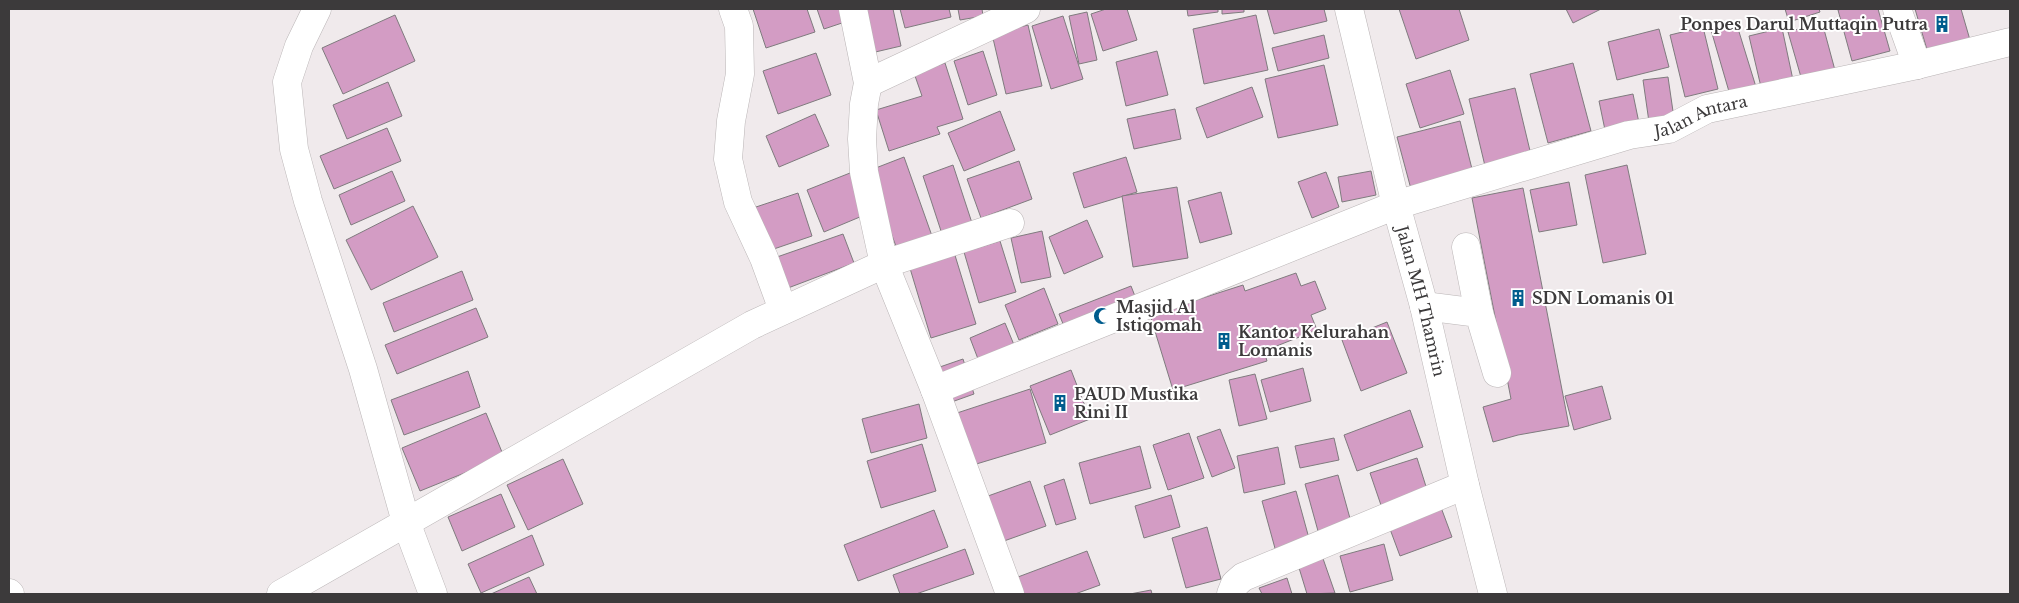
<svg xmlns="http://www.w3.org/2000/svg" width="2019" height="603" viewBox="0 0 2019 603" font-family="'Libre Baskerville',serif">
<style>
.building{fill:#d39cc4;stroke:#7f7b7e}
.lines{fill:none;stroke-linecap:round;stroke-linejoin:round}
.minor-casing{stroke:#bab5b6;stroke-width:29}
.highway-casing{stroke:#bab5b6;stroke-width:29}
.minor{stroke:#fff;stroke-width:28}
.highway{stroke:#fff;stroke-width:28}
.labels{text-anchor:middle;stroke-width:4;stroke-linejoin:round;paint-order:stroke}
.poi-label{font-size:16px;font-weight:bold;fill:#3c3a3b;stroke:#fff;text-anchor:start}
.street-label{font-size:16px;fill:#3c3a3b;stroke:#fff}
</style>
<rect width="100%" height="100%" fill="#f0eaec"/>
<!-- building -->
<g class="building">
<polygon points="753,9 807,9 815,32 766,48"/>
<polygon points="817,9 851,9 854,19 824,29"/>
<polygon points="860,9 893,9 901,46 871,53"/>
<polygon points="900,9 949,9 951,17 905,28"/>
<polygon points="958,9 982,9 983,16 960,20"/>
<polygon points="1106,9 1127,9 1137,40 1103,51 1091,14"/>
<polygon points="1187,9 1218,9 1218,12 1188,16"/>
<polygon points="1222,9 1244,9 1244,12 1222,14"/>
<polygon points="1267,9 1324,9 1327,21 1274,34"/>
<polygon points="1399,9 1459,9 1469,40 1416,59"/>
<polygon points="1566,9 1601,9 1573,23"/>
<polygon points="1785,9 1819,9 1820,12 1789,22"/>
<polygon points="1842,9 1878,9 1890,51 1852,61 1838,10"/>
<polygon points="1915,9 1961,9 1970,40 1928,53"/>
<polygon points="1087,12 1097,60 1079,64 1069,16"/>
<polygon points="395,15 415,61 343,94 322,48"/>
<polygon points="1256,15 1268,70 1204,84 1193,29"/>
<polygon points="1063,16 1083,79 1051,89 1032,26"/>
<polygon points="1736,22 1756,87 1730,95 1711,30"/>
<polygon points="1822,22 1836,74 1803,84 1788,32"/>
<polygon points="1028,25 1042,86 1006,94 992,34"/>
<polygon points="1703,27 1718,89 1685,97 1670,35"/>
<polygon points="1782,28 1793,80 1761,87 1749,36"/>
<polygon points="1659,29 1669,67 1617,80 1608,42"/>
<polygon points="1324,35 1329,58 1278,71 1272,48"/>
<polygon points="983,51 997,95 968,105 954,61"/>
<polygon points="1157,51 1168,95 1126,106 1116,62"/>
<polygon points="816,53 831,95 778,114 763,71"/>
<polygon points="945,63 963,119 937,127 940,134 889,151 876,110 922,96 914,73"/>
<polygon points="1573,63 1591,131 1548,143 1530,74"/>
<polygon points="1324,65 1338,125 1278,138 1265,79"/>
<polygon points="1450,70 1464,114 1420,128 1406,84"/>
<polygon points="1668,77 1675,125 1650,129 1643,80"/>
<polygon points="388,82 402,116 347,139 333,105"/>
<polygon points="1252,87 1263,117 1207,138 1196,108"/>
<polygon points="1515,88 1531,155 1485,166 1469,99"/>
<polygon points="1633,94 1639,123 1605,130 1599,101"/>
<polygon points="1175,109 1181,139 1134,149 1127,119"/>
<polygon points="1000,111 1015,150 964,171 948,133"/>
<polygon points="815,114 829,146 779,167 766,136"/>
<polygon points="1460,121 1473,173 1411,189 1397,137"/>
<polygon points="387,128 401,161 334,189 320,156"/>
<polygon points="904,157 932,236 897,249 868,171"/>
<polygon points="1126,157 1137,192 1084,208 1073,173"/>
<polygon points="1019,161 1032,199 981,218 967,179"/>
<polygon points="953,165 973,226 943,237 923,176"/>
<polygon points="1627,165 1646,254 1603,263 1585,175"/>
<polygon points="392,171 405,201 351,225 339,195"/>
<polygon points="1371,171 1376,195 1342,202 1338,177"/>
<polygon points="1326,172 1339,207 1312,218 1298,182"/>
<polygon points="850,173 867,214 824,232 807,190"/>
<polygon points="1569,182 1577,225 1539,232 1530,190"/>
<polygon points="1177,187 1188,258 1133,267 1122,196"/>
<polygon points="1523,188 1569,426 1518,435 1493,442 1483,407 1511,399 1472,198"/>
<polygon points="1221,192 1232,234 1200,243 1188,201"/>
<polygon points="798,193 812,236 765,252 750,209"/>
<polygon points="413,206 438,257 371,290 346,240"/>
<polygon points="1087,220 1103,257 1064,274 1049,237"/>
<polygon points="1042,231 1051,277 1021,283 1011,238"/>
<polygon points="843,234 854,263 788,288 777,257"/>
<polygon points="1000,241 1016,292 979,303 964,252"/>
<polygon points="954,252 976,324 931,338 909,265"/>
<polygon points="462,271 473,300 394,332 383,303"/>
<polygon points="1296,273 1301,286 1315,281 1326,309 1311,315 1317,330 1264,351 1267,361 1173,390 1150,315 1243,285 1245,291"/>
<polygon points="1131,286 1144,319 1072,346 1059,314"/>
<polygon points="1044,288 1058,324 1019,340 1005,305"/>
<polygon points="476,308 488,337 397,374 385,345"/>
<polygon points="1387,322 1407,373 1361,391 1342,340"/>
<polygon points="1005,323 1019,357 983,372 970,338"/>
<polygon points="963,359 974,394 946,404 934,369"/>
<polygon points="1303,368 1311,401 1270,412 1261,380"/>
<polygon points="1071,370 1090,419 1050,435 1030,386"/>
<polygon points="468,371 480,407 404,435 391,400"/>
<polygon points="1255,374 1267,419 1239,426 1229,380"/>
<polygon points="1602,386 1611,419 1574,430 1565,396"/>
<polygon points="1030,389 1046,443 973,465 957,413"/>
<polygon points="919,404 927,438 871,453 862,419"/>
<polygon points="1410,410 1423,447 1357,471 1344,435"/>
<polygon points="486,413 504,457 420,491 402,448"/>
<polygon points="1220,429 1235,468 1212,477 1197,437"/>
<polygon points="1189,433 1204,478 1168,490 1153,445"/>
<polygon points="1334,438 1339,460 1300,468 1295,446"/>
<polygon points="922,444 936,491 881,508 867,461"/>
<polygon points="1140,446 1151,488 1090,504 1079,463"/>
<polygon points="1278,447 1285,484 1244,493 1237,456"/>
<polygon points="1417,458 1429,496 1383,511 1370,473"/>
<polygon points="563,459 583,504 528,530 507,485"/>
<polygon points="1338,475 1351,522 1318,531 1305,484"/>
<polygon points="1064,479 1076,519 1056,525 1044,486"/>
<polygon points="1030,481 1046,526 1004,541 988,496"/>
<polygon points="1296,491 1310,542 1276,552 1262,501"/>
<polygon points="501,494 515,527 462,551 448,517"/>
<polygon points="1171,495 1180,527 1144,538 1135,506"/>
<polygon points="1439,502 1452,537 1400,556 1387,521"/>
<polygon points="934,510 948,547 858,581 844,545"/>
<polygon points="1207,527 1221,579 1186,588 1172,538"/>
<polygon points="532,535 544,565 481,593 468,564"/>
<polygon points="1384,544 1393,580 1350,592 1340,556"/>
<polygon points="965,549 974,574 916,594 900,594 893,575"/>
<polygon points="1320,550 1335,593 1307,594 1296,558"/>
<polygon points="1087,551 1100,585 1075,594 1015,594 1010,580"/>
<polygon points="529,577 537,594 491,594"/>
<polygon points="1287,578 1292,594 1262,594 1259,588"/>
<polygon points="1151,590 1152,594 1130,594"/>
</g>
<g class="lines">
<!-- minor casing -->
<g class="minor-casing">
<g id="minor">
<polyline points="317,9 299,46 287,82 294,149 308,201 363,369 406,522 433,594"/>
<polyline points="733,9 739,26 740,74 731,121 728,159 738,202 764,258 783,310"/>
<polyline points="853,9 868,83 864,104 862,139 864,172 884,264 935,390 1010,594"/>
<path id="s1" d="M1349,9L1396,205L1424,306L1465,485L1493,594"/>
<polyline points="1897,9 1917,65"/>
<polyline points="868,83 1026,9"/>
<polyline points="1466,247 1479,313"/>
<polyline points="1424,306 1479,313 1497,373"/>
<path id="s2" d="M935,390L1396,205L1629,135L1669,129L1707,109L1917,65L2010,42"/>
<polyline points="281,594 752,325 884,264 1010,223"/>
<polyline points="1231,594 1235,584 1243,577 1465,485"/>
</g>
</g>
<!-- highway casing -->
<g class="highway-casing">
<polyline id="highway" points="9,593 10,594"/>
</g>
<!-- minor -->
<use href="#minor" class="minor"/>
<!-- highway -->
<use href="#highway" class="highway"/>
</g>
<!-- icons -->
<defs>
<g id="building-bare" transform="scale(1.35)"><path d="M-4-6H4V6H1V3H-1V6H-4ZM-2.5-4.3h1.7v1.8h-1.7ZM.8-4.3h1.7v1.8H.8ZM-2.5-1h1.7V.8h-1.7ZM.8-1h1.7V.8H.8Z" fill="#005c8d" stroke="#fff" stroke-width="2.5" paint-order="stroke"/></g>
<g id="mosque-bare" transform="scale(1.35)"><path d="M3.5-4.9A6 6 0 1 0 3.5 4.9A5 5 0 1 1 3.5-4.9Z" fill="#005c8d" stroke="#fff" stroke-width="2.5" paint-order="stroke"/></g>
</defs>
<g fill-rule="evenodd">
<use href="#building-bare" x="1942" y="24"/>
<use href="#building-bare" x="1518" y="298"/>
<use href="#mosque-bare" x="1102" y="316"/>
<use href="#building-bare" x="1224" y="341"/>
<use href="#building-bare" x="1060" y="403"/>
</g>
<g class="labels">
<!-- poi labels -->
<g class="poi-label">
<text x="1928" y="30" text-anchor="end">Ponpes Darul Muttaqin Putra</text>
<text x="1532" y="304">SDN Lomanis 01</text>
<text x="1116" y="313">Masjid Al<tspan x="1116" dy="18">Istiqomah</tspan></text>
<text x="1238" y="338">Kantor Kelurahan<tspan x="1238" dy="18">Lomanis</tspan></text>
<text x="1074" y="400">PAUD Mustika<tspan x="1074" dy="18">Rini II</tspan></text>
</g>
<!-- street labels -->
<g class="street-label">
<text dy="6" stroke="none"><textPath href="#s2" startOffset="815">Jalan Antara</textPath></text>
<text dy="6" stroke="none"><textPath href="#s1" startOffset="301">Jalan MH Thamrin</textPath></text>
</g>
</g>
<!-- border -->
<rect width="2019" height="603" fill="none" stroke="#3c3a3b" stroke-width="20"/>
</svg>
